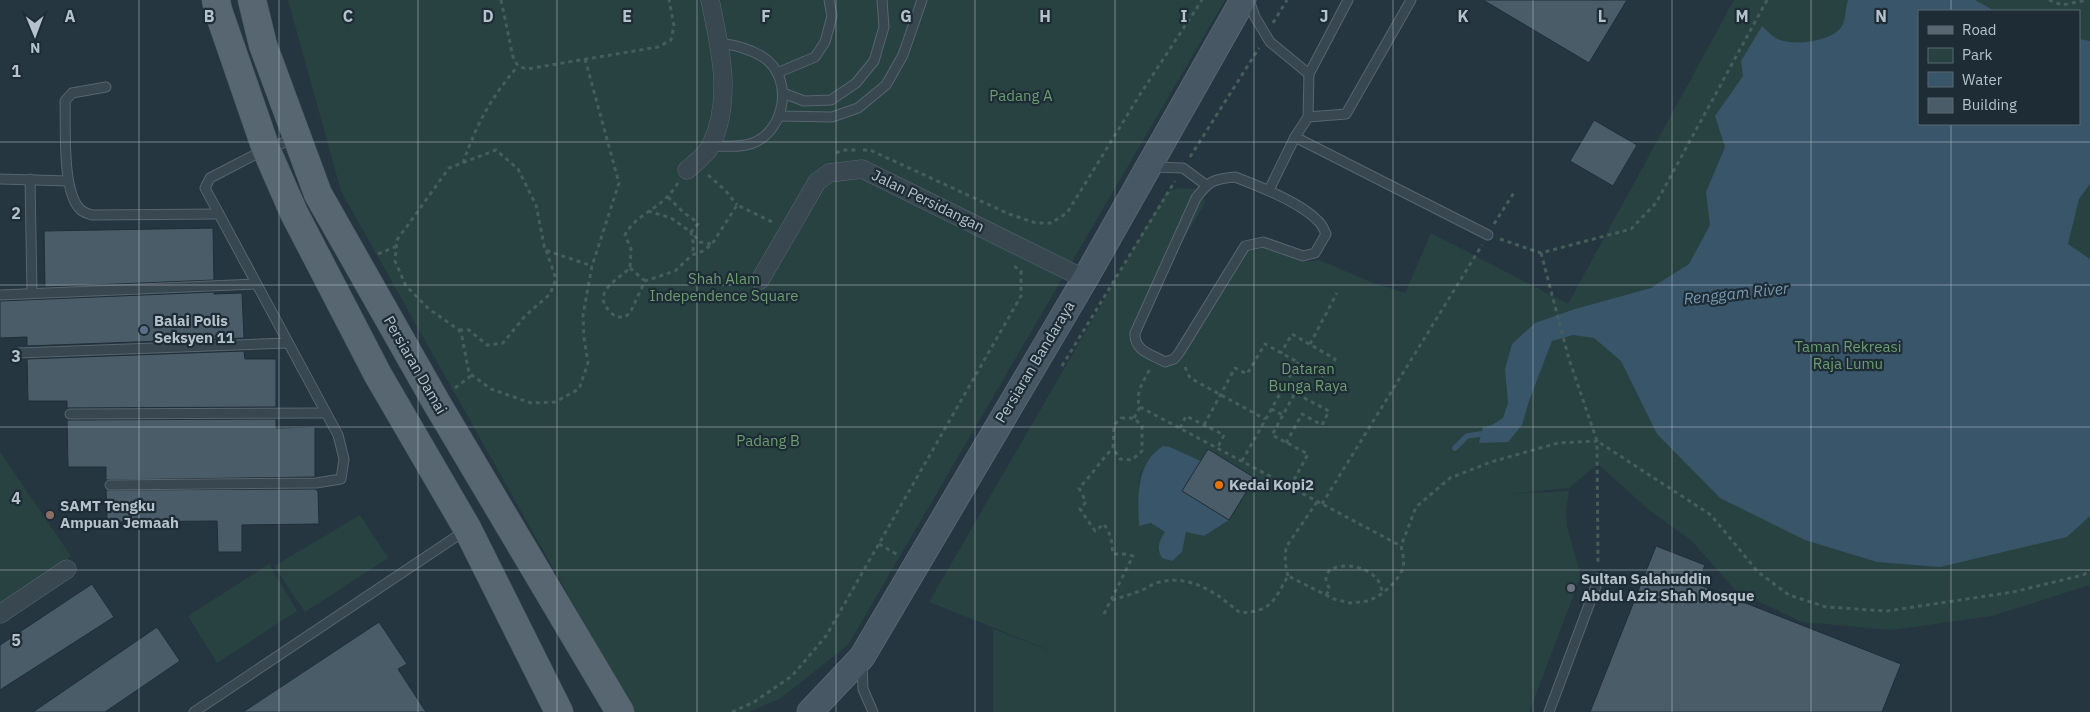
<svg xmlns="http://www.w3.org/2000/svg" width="2090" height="712" viewBox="0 0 2090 712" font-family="'IBM Plex Sans',sans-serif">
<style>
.green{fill:#274240;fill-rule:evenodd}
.water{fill:#385569}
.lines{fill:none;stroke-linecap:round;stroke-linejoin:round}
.stream{stroke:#385569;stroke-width:5.5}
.building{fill:#495c67;stroke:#202e38}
.lane-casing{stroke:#57656e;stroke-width:11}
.street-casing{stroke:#57656e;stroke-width:19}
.secondary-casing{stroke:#57656e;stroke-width:27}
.primary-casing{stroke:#46535d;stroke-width:29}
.path{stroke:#455e5c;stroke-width:3;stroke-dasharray:4 4;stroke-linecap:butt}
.lane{stroke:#394751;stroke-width:9}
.street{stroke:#394751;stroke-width:18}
.secondary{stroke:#475764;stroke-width:25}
.primary{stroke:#576671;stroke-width:28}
.grid{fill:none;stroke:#b6c2cb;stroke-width:1;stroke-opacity:0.55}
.service-dot{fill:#5c6f8a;stroke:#1e2c36;stroke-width:2}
.food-dot{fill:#e8710a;stroke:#1e2c36;stroke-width:2}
.education-dot{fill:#8d6e63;stroke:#1e2c36;stroke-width:2}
.worship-dot{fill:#6b7280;stroke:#1e2c36;stroke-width:2}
.labels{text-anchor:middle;stroke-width:4.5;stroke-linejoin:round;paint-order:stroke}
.park-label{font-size:15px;fill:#6c9c6f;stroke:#1e2c36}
.street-label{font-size:15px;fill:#b6c2cb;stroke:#1e2c36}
.poi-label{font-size:15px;font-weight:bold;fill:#b6c2cb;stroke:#1e2c36;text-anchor:start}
.water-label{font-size:16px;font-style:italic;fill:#7597af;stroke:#1e2c36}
.grid-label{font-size:16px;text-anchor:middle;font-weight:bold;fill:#b6c2cb;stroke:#1e2c36;stroke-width:4.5;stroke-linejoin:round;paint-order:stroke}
</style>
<rect width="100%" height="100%" fill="#253641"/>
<!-- green -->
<g class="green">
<polygon points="288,0 1225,0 848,645 781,698 749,712 634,712 341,191"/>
<path d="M1734,0H2090V585L1992,616L1892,630L1802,622L1736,591L1691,540L1649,510L1598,464L1569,488L1508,494L1569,491L1566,511L1567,527L1581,576L1529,712H993V629L1057,653L929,602L1167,191L1180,188L1201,189L1205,203L1132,328L1134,349L1149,358L1175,363L1248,249L1263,246L1302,262L1319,260L1376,284L1405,293L1431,233L1568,304ZM1919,11H2079V124H1919ZM1170,447L1201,461L1208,449L1255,478L1229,520L1204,536L1186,532H1165L1151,523L1139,526V484L1141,472L1157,450Z"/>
<polygon points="0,452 71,556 0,603"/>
<polygon points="360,515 388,558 305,612 274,566"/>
<polygon points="269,564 297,611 217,663 188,616"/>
</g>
<!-- water -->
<g class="water">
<path d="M1848,0H1975L1995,11H1919V124H2079V39L2090,41V184L2079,199L2068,244L2090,259V516L2067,537L1940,567L1877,562L1805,540L1720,498L1657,434L1621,361L1594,338L1573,335L1552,341L1529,401L1522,425L1508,442L1479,443L1483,427L1492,425L1503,418L1508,403L1505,369L1512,344L1535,323L1575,309L1651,288L1689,264L1710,225L1706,192L1725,147L1715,116L1743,76L1741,61L1762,26C1767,31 1774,38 1780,40C1796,46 1833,41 1842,26C1846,19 1845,8 1848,0Z"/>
<path d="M1163,446L1170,447L1201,461L1183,491L1229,520L1204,536L1186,532L1182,552L1172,561L1162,558C1156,547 1159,542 1165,532L1151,523L1139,526C1138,498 1135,464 1163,446Z"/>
</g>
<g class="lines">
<!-- stream -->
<polyline class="stream" points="1455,448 1467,436 1488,433"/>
</g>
<!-- building -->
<g class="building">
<polygon points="1483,0 1627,0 1589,63"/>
<polygon points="1594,120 1637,145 1613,186 1570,161"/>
<polygon points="213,228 214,280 45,287 44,231"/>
<polygon points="214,292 214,294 242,293 244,338 27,346 27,337 0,338 0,301"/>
<polygon points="244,351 245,359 276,359 276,407 67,408 67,401 28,401 27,359"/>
<polygon points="276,419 276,428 315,427 315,477 106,480 106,467 68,467 67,420"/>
<polygon points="1208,449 1255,478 1229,520 1182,491"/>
<polygon points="315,489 318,491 319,524 242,525 242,552 218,552 217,521 107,522 106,490"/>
<polygon points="1656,546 1705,565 1697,584 1901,664 1882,712 1590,712"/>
<polygon points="92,584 114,617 0,690 0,645"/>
<polygon points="379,622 407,664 398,669 426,712 243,712"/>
<polygon points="157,627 180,661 105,712 33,712"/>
</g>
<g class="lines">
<!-- lane casing -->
<g class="lane-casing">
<g id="lane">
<polyline points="1249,0 1255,17 1270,42 1309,74"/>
<polyline points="777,73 815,57 825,42 832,16 829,0"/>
<path d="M106,87L72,93L65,101C66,127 62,189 79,208C83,213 87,213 92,215L219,214"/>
<polyline points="783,93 804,101 831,100 856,83 874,61 884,27 882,0"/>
<polyline points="779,116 832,117 858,108 886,85 903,55 922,0"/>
<polyline points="1308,117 1309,74 1348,0"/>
<polyline points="1295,137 1488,235"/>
<path d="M710,146C724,146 740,148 753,143C786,130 794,77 763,57C749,48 735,45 719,43"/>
<polyline points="1152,167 1183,168 1206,185"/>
<path d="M1235,177C1259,186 1300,202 1318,221C1322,224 1324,230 1326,234L1315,253L1303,256L1263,242L1245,246L1179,353L1174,359L1165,362C1151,354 1134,351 1135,333L1196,198C1209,181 1213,179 1235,177Z"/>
<polyline points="0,179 68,181"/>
<polyline points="30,179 32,293"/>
<polyline points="1269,190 1295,137 1308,117 1346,114 1411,0"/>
<polyline points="0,295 256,284"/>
<polyline points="18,353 287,343"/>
<polyline points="70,414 326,413"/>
<polyline points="110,485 316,483 341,479 344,459 338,435 205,188 210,178 266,149 294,139"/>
<polyline points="862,664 863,689 873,712"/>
<polyline points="194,712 466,530"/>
<polyline points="1549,712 1599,578"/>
</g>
</g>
<!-- street casing -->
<g class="street-casing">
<g id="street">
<path d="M687,170C695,163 706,155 711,145C733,99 720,47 710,0"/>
<polyline points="760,280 817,182 829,173 862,169 1085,279"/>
<polyline points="0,614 67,569"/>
</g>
</g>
<!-- secondary casing -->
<g class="secondary-casing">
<polyline id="secondary" points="810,712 862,657 1085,279 1243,0"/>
</g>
<!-- primary casing -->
<g class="primary-casing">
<g id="primary">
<polyline points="216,0 218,10 266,149 294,213 378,375 467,528 559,712"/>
<polyline points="252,0 263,45 318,194 436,402 620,712"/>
</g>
</g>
<!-- path -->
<g class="path">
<polyline points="501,0 513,57 518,66 527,69 658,47 671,40 674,26 669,0"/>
<polyline points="2049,0 2062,5 2088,0"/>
<polyline points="1273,23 1287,0"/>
<polyline points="585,59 619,183 592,266 583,315 584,338 588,363 579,389 555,402 531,403 491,389 469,373 462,337 459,330 429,309 406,286 395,261 397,240 449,168 496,150 518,169 536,205 545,250 592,266"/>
<polyline points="863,150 870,150 1009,214 1036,223 1051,223 1067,213 1139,96 1202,0"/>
<polyline points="836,153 843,150 857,150"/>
<polyline points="1190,157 1259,48"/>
<path d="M463,163C477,123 490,99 518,66"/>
<polyline points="708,175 725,190 737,205"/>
<path d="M678,183C675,187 672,192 668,196C654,211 635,216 625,235L631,249L630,268C612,284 588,295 616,317H625L630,313L645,281L675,271L692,255L703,251L712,244L737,205L774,223"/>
<polyline points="668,197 683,212 697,222 698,224 691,232 700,242 711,244"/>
<polyline points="648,211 671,218 691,232 694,246 692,254"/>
<polyline points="1494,224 1515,191"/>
<polyline points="1500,239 1541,253 1631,229 1656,203 1767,0"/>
<polyline points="1541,253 1569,359 1597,441 1711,515 1758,572 1789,595 1826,607 1887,611 2013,592 2083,575 2090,571"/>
<polyline points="378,254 397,246"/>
<polyline points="630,268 645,281"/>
<polyline points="459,330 469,330 487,345 503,343 525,316 550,294 556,279 546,250"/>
<polyline points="1310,344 1337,293"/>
<polyline points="1062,366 1175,181"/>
<polyline points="1185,367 1190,378 1265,419"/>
<polyline points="455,388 472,375"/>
<polyline points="1140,407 1401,546"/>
<polyline points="1271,409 1283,415"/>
<polygon points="1121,418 1134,418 1142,426 1142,451 1132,460 1120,459 1113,448 1114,425"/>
<path d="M1134,418L1140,407C1134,395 1144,380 1150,369"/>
<polyline points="1204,425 1235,368 1247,374 1265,344 1325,377 1335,359 1292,334 1281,353"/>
<polyline points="1180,428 1186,416 1224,435 1217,449"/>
<polyline points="1286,443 1302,414 1322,425 1329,411 1295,393 1272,435 1308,454 1290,487"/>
<polyline points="1242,461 1298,362"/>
<polyline points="1322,504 1482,245"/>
<polyline points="879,544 898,555"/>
<polyline points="1288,576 1285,562 1286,547 1317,502"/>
<path d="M1326,595L1330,589C1312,563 1359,558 1377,579C1380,582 1381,589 1383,593"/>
<path d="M1112,600C1122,597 1133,594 1142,590C1148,588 1153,583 1160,582C1191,574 1218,594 1240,613C1272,611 1273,602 1288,576L1334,599L1350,603L1369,601L1383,593L1395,582L1403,569L1404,560L1401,546L1416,507L1450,478L1491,462L1558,443L1597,441L1598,565"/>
<path d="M1104,614L1133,556L1124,554H1113L1111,537L1104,524L1095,531L1080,509L1086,502L1079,488C1092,475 1100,461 1113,448"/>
<polyline points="732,712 754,702 792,676 826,636 1021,296 1021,271 1014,266"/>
</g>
<!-- lane -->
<use href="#lane" class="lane"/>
<!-- street -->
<use href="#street" class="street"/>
<!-- secondary -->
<use href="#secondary" class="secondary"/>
<!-- primary -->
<use href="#primary" class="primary"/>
</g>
<!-- grid -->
<path class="grid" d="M139,0V712M279,0V712M418,0V712M557,0V712M697,0V712M836,0V712M975,0V712M1115,0V712M1254,0V712M1393,0V712M1533,0V712M1672,0V712M1811,0V712M1951,0V11M1951,124V712M0,142H2090M0,285H2090M0,427H2090M0,570H2090"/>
<!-- markers -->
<circle class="service-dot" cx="144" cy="330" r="5"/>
<circle class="food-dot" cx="1219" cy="485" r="5"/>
<circle class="education-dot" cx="50" cy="515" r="5"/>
<circle class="worship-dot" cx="1571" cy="588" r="5"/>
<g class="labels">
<!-- park labels -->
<g class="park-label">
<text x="1021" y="101">Padang A</text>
<text x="724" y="284">Shah Alam<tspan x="724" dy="17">Independence Square</tspan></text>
<text x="1848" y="352">Taman Rekreasi<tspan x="1848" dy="17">Raja Lumu</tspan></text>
<text x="1308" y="374">Dataran<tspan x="1308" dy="17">Bunga Raya</tspan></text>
<text x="768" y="446">Padang B</text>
</g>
<!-- street labels -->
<g class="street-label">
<text transform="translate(928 201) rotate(26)" y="5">Jalan Persidangan</text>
<text transform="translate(1035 362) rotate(-59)" y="5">Persiaran Bandaraya</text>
<text transform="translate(415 365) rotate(60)" y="5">Persiaran Damai</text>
</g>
<!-- poi labels -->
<g class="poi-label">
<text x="154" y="326">Balai Polis<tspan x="154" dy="17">Seksyen 11</tspan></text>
<text x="1229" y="490">Kedai Kopi2</text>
<text x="60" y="511">SAMT Tengku<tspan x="60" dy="17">Ampuan Jemaah</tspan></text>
<text x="1581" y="584">Sultan Salahuddin<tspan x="1581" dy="17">Abdul Aziz Shah Mosque</tspan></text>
</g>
<!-- water labels -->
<g class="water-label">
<text transform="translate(1736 293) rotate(-6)" y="6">Renggam River</text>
</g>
</g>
<g class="grid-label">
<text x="70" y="22">A</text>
<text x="209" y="22">B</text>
<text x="348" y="22">C</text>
<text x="488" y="22">D</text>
<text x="627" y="22">E</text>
<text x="766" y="22">F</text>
<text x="906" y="22">G</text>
<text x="1045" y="22">H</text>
<text x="1184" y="22">I</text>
<text x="1324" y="22">J</text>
<text x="1463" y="22">K</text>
<text x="1602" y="22">L</text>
<text x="1742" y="22">M</text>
<text x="1881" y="22">N</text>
<text x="16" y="77">1</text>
<text x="16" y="219">2</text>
<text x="16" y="362">3</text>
<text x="16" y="504">4</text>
<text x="16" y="646">5</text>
</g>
<!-- legend -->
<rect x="1918" y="10" width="162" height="115" fill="#1e2c36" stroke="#5b6872"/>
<rect x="1928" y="26" width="25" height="8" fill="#576671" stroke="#5b6872"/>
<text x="1962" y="35" font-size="15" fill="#b6c2cb">Road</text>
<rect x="1928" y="48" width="25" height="15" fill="#274240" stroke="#5b6872"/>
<text x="1962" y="60" font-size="15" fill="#b6c2cb">Park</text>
<rect x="1928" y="72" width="25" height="15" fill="#385569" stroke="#5b6872"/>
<text x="1962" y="85" font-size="15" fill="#b6c2cb">Water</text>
<rect x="1928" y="98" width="25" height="15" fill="#495c67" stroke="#5b6872"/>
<text x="1962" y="110" font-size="15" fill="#b6c2cb">Building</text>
<!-- north arrow -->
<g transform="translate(35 35) rotate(179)" stroke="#1e2c36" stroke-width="4" paint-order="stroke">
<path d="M0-4L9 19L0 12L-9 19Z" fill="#b6c2cb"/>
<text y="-8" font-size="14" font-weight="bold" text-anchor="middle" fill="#b6c2cb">N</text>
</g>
</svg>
